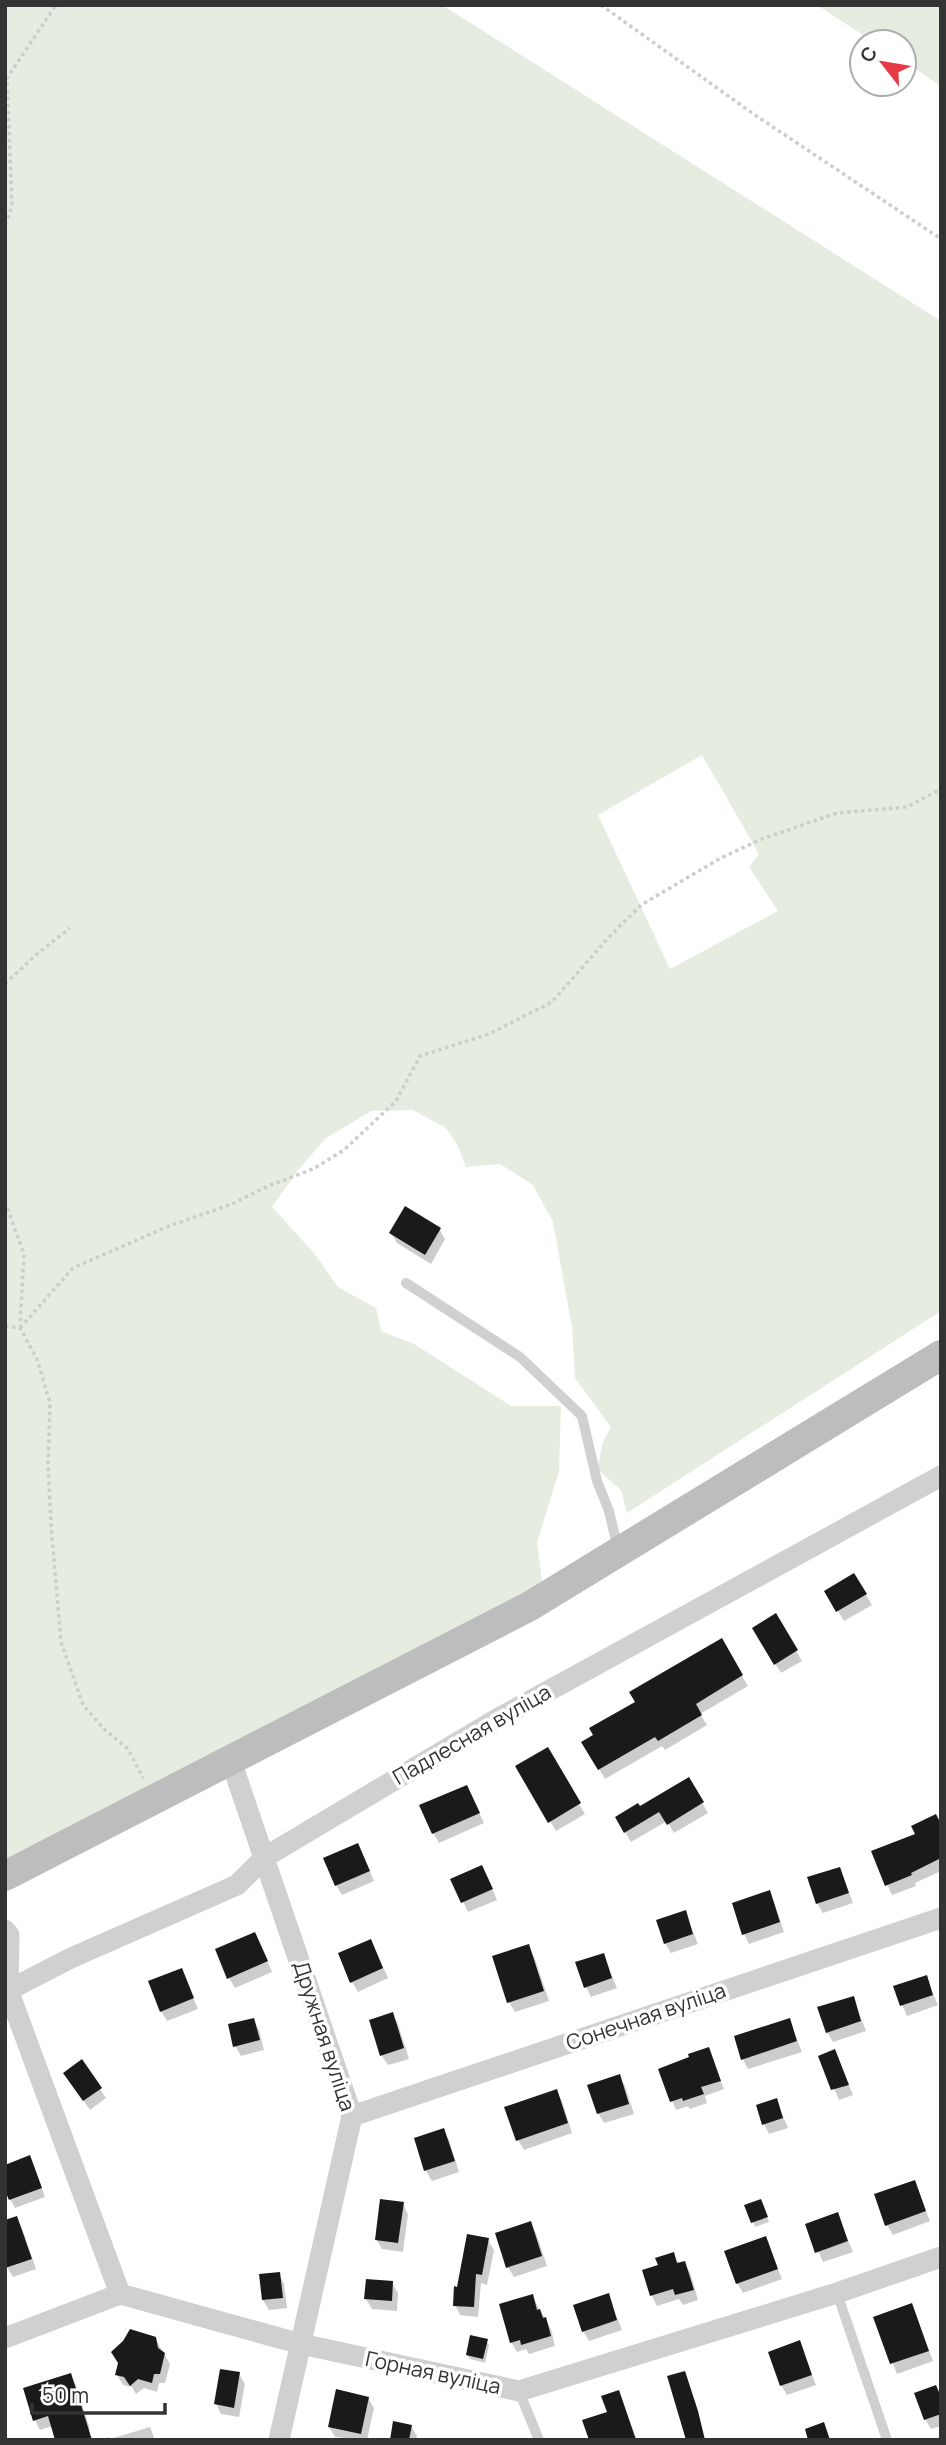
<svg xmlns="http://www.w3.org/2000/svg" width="946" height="2445" viewBox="0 0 946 2445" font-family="Manrope,sans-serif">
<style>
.green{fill:#e6ecdf;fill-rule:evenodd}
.shadow{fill:#0003}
.building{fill:#1a1a1a}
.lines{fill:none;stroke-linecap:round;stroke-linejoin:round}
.path{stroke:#cdcdcd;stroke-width:3.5;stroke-dasharray:3.5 3.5;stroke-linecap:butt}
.lane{stroke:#d0d0d0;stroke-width:10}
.street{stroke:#d0d0d0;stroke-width:21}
.secondary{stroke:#bdbdbd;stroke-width:30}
.labels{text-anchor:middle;stroke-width:7;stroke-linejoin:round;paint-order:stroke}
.street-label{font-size:21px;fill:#333;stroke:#fff}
</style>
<rect width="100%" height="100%" fill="#fff"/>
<!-- green -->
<g class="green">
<path d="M5,5H442L941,321V1311L627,1513L621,1490L597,1469L603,1442L611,1427L575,1378L572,1327L553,1222L533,1185L500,1164L466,1167L457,1144L446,1128L413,1110L371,1111L326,1138L298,1170L272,1207L314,1253L338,1287L376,1308L381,1331L414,1344L511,1406H561L559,1471L537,1543L543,1588L5,1864ZM702,755L759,854L749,867L778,911L670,969L598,815Z"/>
<polygon points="817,5 941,5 941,86 904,61 904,42 874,42"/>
</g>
<!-- shadow -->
<g class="shadow">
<polygon points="439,1229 445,1239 431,1264 397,1243 391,1233"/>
<polygon points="854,1575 872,1605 844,1621 826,1592"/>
<polygon points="775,1616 802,1661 781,1673 754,1629"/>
<polygon points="721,1641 748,1686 700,1714 707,1725 665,1750 662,1746 605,1779 584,1743"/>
<polygon points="547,1750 585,1814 556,1831 518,1767"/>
<polygon points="688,1779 708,1813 674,1833 667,1821 631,1842 617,1818 640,1809"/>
<polygon points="472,1797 484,1823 439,1843 433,1833"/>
<polygon points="941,1826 941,1871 915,1883 916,1886 892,1895 873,1852"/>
<polygon points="363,1855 374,1881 342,1895 336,1885"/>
<polygon points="840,1869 853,1903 823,1913 817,1903"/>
<polygon points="487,1877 497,1900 468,1912 453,1880"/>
<polygon points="769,1893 774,1902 784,1932 749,1944 744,1934"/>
<polygon points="685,1912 698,1944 671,1953 665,1943"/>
<polygon points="260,1944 272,1972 235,1988 229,1978"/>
<polygon points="528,1946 534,1956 549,2001 515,2012 509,2002"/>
<polygon points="376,1951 388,1978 358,1992 352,1982"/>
<polygon points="603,1955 617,1988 591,1997 586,1987"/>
<polygon points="181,1970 198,2009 167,2021 161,2011"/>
<polygon points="926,1978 938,2005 907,2016 895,1988"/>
<polygon points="853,1998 866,2031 833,2042 827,2032"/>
<polygon points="392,2014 398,2024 409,2059 388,2065 382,2056 371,2021"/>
<polygon points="254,2020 259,2030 264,2050 241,2056 235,2046"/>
<polygon points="789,2020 802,2052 748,2069 743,2059"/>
<polygon points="708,2049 724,2089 705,2096 707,2103 690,2109 688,2106 676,2110 660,2070"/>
<polygon points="834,2051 853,2095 839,2100 820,2057"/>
<polygon points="619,2076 625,2086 634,2114 604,2123 598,2113"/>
<polygon points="71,2083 100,2089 106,2098 90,2110"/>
<polygon points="556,2091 562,2101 572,2133 524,2150 518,2140"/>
<polygon points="776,2100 788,2128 769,2134 764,2124"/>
<polygon points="443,2130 449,2140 459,2172 432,2181 426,2171 416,2139"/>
<polygon points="34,2167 45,2197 15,2208 10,2199"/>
<polygon points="914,2182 930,2221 893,2235 887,2225"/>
<polygon points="403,2204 408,2214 403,2252 382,2249 376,2239"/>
<polygon points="763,2205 769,2222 755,2227 747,2206"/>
<polygon points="837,2214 853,2252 823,2262 807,2225"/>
<polygon points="17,2218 22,2228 36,2269 13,2277 7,2267"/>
<polygon points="530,2223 536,2233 547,2266 514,2277 508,2267 497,2234"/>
<polygon points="765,2238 782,2279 743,2293 737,2283"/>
<polygon points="488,2240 494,2250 487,2285 481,2283 478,2317 460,2315 455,2305 458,2288"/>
<polygon points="673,2254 679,2264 684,2263 690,2272 698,2300 683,2305 679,2299 657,2306 652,2296 644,2271 660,2266"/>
<polygon points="279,2274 284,2284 287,2308 269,2310 263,2300 260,2276"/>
<polygon points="392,2283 398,2293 397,2311 372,2309 366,2299"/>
<polygon points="608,2295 622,2330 589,2341 583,2331"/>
<polygon points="532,2296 551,2329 555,2346 529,2354 526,2349 517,2352 511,2342"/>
<polygon points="911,2305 933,2361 897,2374 875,2318"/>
<polygon points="155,2338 170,2364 165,2383 159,2383 157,2392 144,2388 136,2394 132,2387 123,2385 117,2375"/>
<polygon points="486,2341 489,2345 485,2363 470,2359 467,2355"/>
<polygon points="799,2342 816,2385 787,2395 781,2385"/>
<polygon points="239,2374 245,2384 239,2417 221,2414 216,2404"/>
<polygon points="70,2375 76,2385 90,2429 59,2439 52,2426 40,2430 35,2420"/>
<polygon points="936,2387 941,2396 941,2426 931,2429 925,2419"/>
<polygon points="619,2392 637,2440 591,2440 609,2413"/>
<polygon points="368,2398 374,2408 367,2440 335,2437 329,2427"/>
<polygon points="411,2426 417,2436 416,2440 391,2440"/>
<polygon points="150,2427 155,2440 100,2440 109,2437 110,2439"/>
</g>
<!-- building -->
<g class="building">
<polygon points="405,1206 441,1228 425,1255 389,1233"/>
<polygon points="854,1573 867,1594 836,1612 824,1591"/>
<polygon points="776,1613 798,1650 774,1665 752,1628"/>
<polygon points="722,1638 743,1675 696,1704 702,1715 658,1741 655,1737 598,1770 581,1742 593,1735 589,1728 635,1702 629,1692"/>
<polygon points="548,1747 581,1803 548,1823 515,1766"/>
<polygon points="689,1777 704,1802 667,1825 659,1812 624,1833 615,1817 638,1803 640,1806"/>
<polygon points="467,1785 480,1813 432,1834 419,1805"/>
<polygon points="936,1814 941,1824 941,1858 911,1873 912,1875 885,1886 871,1851 915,1834 911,1826"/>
<polygon points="358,1843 370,1871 335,1886 323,1858"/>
<polygon points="482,1865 493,1889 461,1903 450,1879"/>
<polygon points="840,1867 849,1893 816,1904 807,1877"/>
<polygon points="770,1890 780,1922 742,1935 732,1903"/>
<polygon points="686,1910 693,1934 664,1944 656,1920"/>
<polygon points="255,1932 268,1961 227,1979 215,1949"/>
<polygon points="371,1939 383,1968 350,1983 338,1953"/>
<polygon points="529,1944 544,1991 507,2003 492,1956"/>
<polygon points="604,1953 612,1978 584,1988 575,1962"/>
<polygon points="182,1968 194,1998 160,2012 148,1981"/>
<polygon points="927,1975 933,1995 900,2006 893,1986"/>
<polygon points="854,1996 861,2021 826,2033 817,2007"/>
<polygon points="393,2012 404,2048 380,2056 369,2020"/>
<polygon points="254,2018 260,2040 233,2047 228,2024"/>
<polygon points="790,2018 797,2041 741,2060 734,2036"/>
<polygon points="709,2047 721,2081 701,2087 704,2094 683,2101 682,2098 670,2102 658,2069 689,2057 688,2054"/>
<polygon points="835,2049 849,2085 831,2090 818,2056"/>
<polygon points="82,2059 102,2088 83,2101 63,2073"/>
<polygon points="620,2074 629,2104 597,2114 587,2085"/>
<polygon points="557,2089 568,2123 516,2141 504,2107"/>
<polygon points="777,2098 783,2118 762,2125 756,2105"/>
<polygon points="444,2128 455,2161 424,2171 414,2138"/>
<polygon points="30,2155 42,2188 9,2200 5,2191 5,2165"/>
<polygon points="915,2180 926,2211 885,2226 874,2194"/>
<polygon points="380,2199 404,2202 398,2243 375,2240"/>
<polygon points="761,2199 768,2217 751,2223 744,2205"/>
<polygon points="838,2212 848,2241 815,2253 805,2224"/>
<polygon points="17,2216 32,2259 5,2268 5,2220"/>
<polygon points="531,2221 542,2256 506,2268 495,2233"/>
<polygon points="467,2234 489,2238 482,2275 476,2274 474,2307 453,2306 454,2286 457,2287"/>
<polygon points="766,2236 778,2269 736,2284 724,2251"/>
<polygon points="674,2252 677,2263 685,2261 694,2290 675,2295 673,2289 650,2296 642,2270 658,2265 655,2258"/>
<polygon points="280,2272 283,2298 262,2300 259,2274"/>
<polygon points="366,2279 393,2281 392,2301 364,2299"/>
<polygon points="609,2293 617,2320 582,2332 573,2305"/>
<polygon points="533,2294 537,2310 540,2309 543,2318 546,2317 551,2336 521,2345 520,2340 510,2343 499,2304"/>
<polygon points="912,2303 929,2351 890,2364 873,2317"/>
<polygon points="130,2329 156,2337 158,2348 165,2353 160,2374 154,2374 152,2383 138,2379 130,2386 124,2377 115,2375 118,2363 111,2352 123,2341"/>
<polygon points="470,2335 488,2339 483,2359 466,2355"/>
<polygon points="800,2340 812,2375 780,2386 768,2352"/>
<polygon points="220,2369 240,2372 234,2408 214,2404"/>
<polygon points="685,2371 698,2411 705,2440 686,2440 667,2376"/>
<polygon points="71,2373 92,2440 55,2440 48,2416 33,2421 23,2388"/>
<polygon points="936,2385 941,2397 941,2414 924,2420 914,2393"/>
<polygon points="336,2389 369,2397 361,2434 328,2427"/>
<polygon points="619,2390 636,2440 589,2440 582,2420 607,2412 601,2396"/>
<polygon points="393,2421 412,2425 409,2440 390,2440"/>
<polygon points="824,2422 830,2440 808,2440 805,2429"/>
</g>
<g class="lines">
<!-- path -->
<g class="path">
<polyline points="601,5 752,113 941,239"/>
<polyline points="5,225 12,206 7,78 56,5"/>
<polyline points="5,984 38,953 70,928"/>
<polyline points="5,1202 24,1254 20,1325"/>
<polyline points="5,1326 20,1328 37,1359 50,1403 48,1464 51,1524 61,1642 83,1705 104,1729 128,1749 143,1778"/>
<polyline points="20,1328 73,1268 169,1226 232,1204 268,1186 313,1169 344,1150 396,1101 420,1056 489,1034 552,1002 609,937 641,905 719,859 759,840 837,813 907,807 941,789"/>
</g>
<!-- lane -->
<g class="lane">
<polyline points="406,1283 520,1357 582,1416 597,1481 609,1511 618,1549"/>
<polyline points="837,2293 887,2440"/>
<polyline points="519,2391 539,2440"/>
</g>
<!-- street -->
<g class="street">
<polyline points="231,1761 352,2116 279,2440"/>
<polyline points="5,1930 9,1935 8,1990 120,2294"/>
<polyline points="5,1992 71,1958 237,1885 265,1857 497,1719 941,1476"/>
<polyline points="352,2116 941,1918"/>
<polyline points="5,2338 120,2294 301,2344 519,2391 837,2293 941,2257"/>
</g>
<!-- secondary -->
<polyline class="secondary" points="5,1876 530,1606 941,1355"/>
</g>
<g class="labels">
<!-- street labels -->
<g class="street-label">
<text transform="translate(472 1735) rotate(-30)" y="7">Падлесная вуліца</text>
<text transform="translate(646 2017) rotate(-19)" y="7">Сонечная вуліца</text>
<text transform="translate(324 2036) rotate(72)" y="7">Дружная вуліца</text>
<text transform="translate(433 2373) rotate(12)" y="7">Горная вуліца</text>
</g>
</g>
<!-- border -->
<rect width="946" height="2445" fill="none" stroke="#333333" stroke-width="14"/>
<!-- north arrow -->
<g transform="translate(883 63) rotate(301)"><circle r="33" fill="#ffffff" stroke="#adadad" stroke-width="2"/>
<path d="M0-5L12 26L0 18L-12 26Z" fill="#e63946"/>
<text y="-10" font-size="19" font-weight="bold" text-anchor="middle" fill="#333333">С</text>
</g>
<!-- scale -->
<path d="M32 2403v10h133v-10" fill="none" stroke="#333333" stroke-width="3.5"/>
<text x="42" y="2403" font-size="21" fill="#333333" stroke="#ffffff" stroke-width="5" paint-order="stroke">50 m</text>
</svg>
